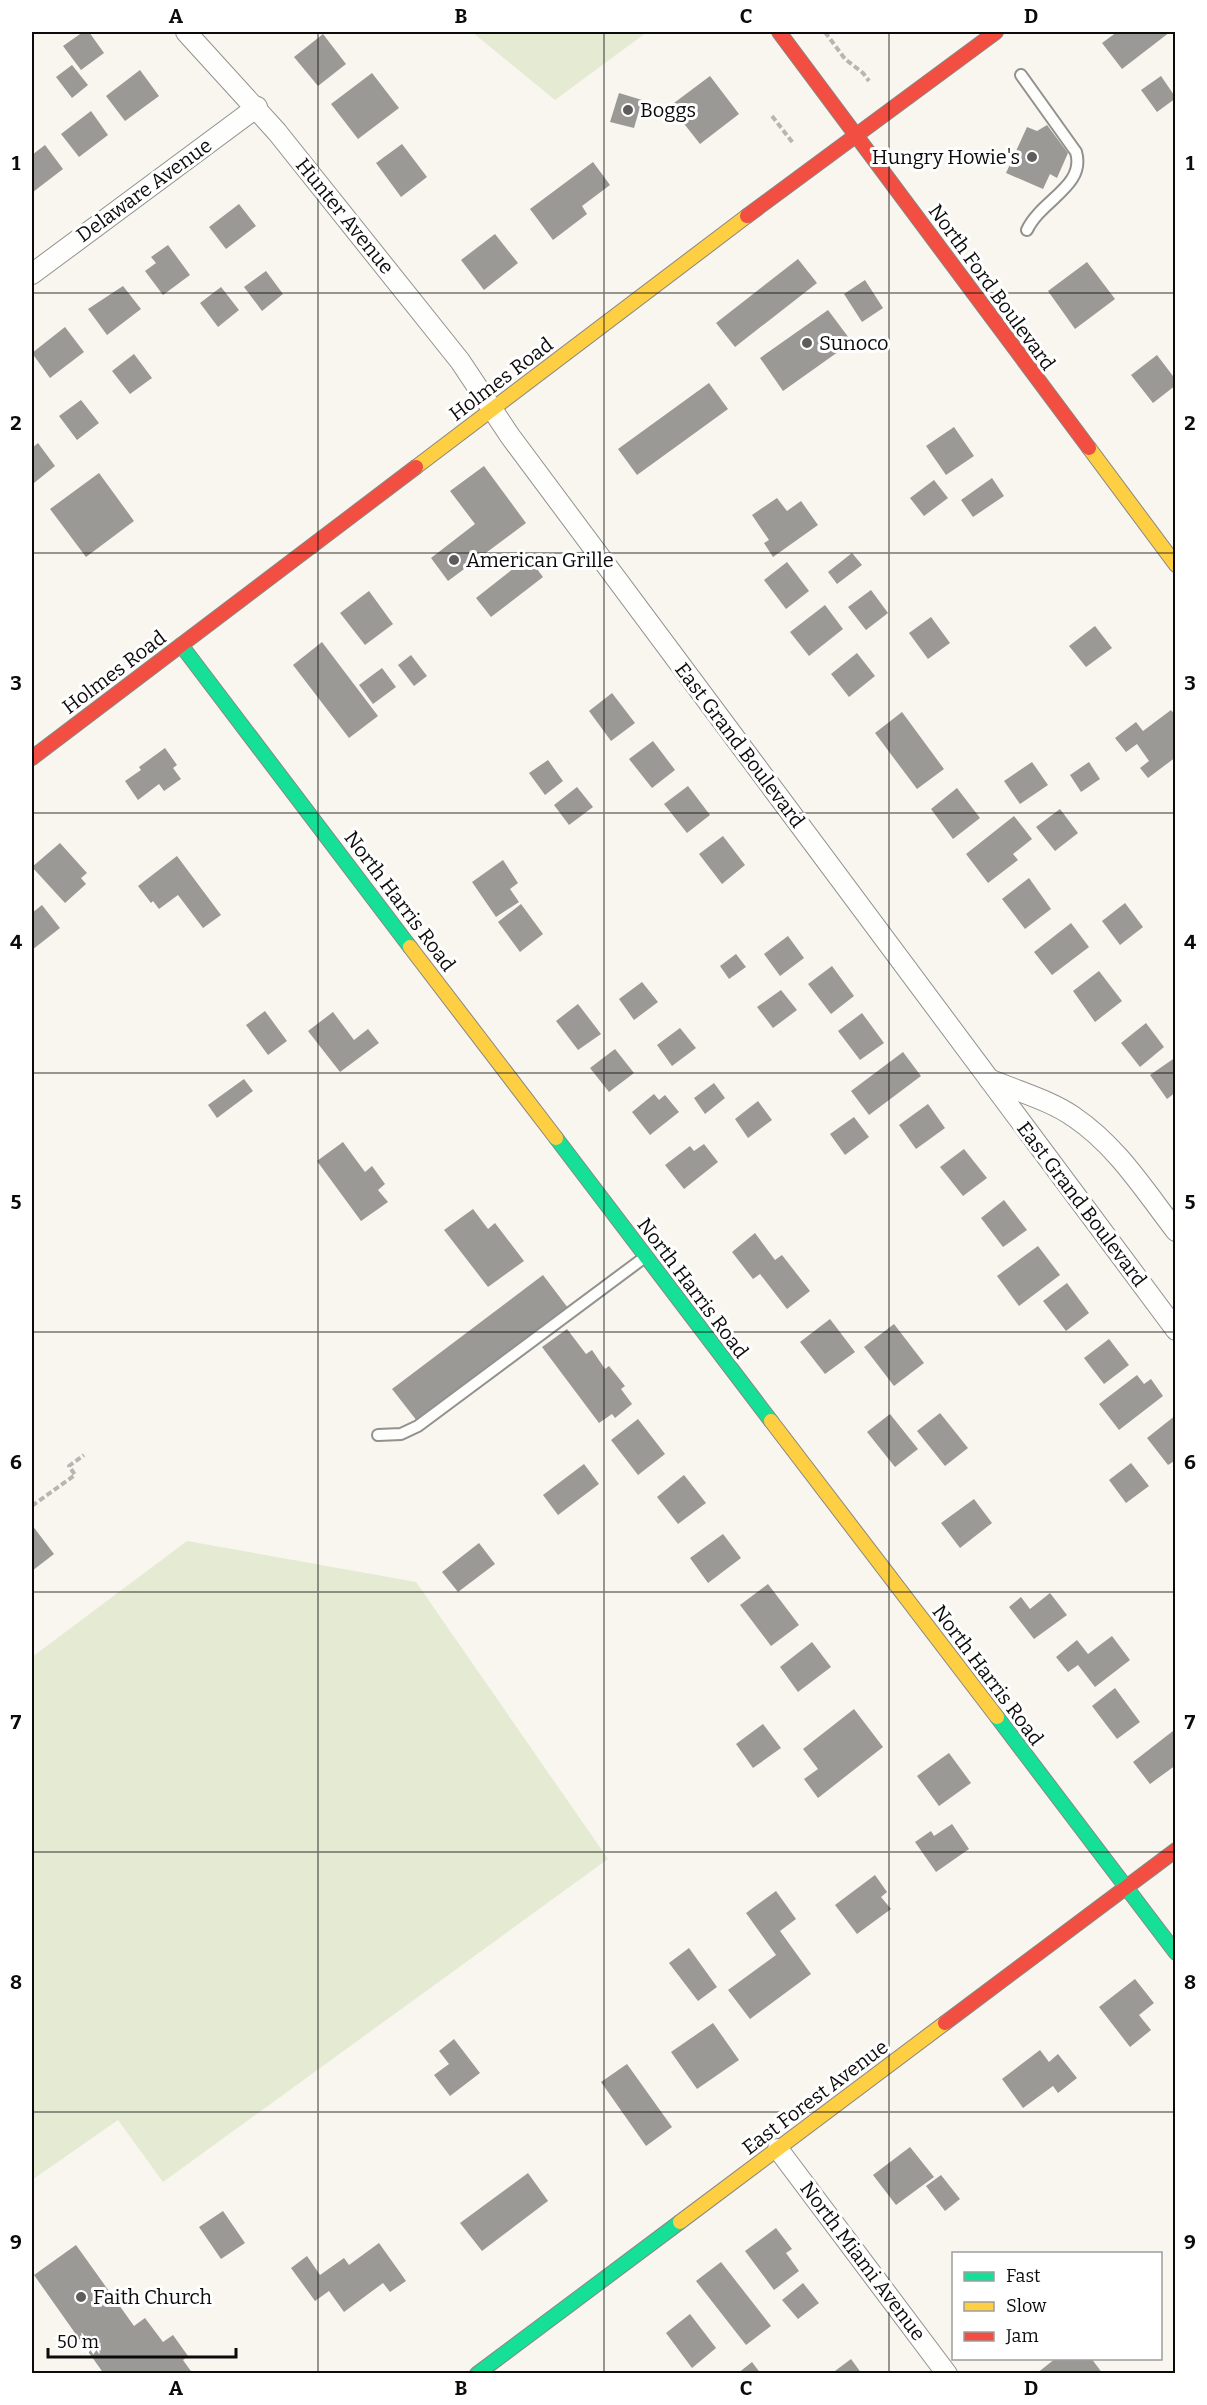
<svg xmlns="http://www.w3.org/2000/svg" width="1207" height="2405" viewBox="0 0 1207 2405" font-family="Bitter,serif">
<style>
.grass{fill:#e4ebd2}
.building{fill:#9b9995}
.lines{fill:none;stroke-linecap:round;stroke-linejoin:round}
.lane-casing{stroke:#92918e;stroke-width:14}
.street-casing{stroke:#92918e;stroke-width:22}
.fast-casing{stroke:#888784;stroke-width:16}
.slow-casing{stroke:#888784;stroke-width:16}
.jam-casing{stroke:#888784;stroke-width:16}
.path{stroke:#b7b6b5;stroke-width:4;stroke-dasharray:6 3;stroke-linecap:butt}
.lane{stroke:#fefefd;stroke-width:10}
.street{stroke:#fefefd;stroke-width:20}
.fast{stroke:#16e098;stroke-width:14}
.slow{stroke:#ffcf43;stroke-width:14}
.jam{stroke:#f24e42;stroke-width:14}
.grid{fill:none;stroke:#0b0b0b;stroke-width:1.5;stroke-opacity:0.55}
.poi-dot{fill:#5e5d5b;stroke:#fff;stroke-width:2}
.labels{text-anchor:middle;stroke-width:6;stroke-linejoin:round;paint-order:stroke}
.poi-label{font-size:20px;fill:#0b0b0b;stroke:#fff;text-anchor:start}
.street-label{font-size:20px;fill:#0b0b0b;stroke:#fff}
.neatline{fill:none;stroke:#0b0b0b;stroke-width:2}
.grid-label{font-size:20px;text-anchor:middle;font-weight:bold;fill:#0b0b0b}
</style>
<rect width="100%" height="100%" fill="#f8f6ef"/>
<!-- grass -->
<g class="grass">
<polygon points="472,32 647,32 555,100"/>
<polygon points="187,1541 416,1582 608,1859 163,2182 118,2120 32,2180 32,1657"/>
</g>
<!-- building -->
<g class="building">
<polygon points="83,32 89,32 104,53 81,70 63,46"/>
<polygon points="1117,32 1170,32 1122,69 1102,43"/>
<polygon points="323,34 346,64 318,86 294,57"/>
<polygon points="72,65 88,85 72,98 56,77"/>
<polygon points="140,70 159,96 125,121 106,96"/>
<polygon points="372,73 399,108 358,139 331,104"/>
<polygon points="710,76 739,114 700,144 670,106"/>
<polygon points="1161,76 1176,98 1157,112 1141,90"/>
<polygon points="619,93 642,100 634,128 610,122"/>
<polygon points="91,111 108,135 79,157 61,134"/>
<polygon points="1047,125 1068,153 1057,178 1050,174 1043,189 1006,173 1027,127 1037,131"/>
<polygon points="402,144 427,177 401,197 376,163"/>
<polygon points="45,145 63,169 33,192 32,155"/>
<polygon points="593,162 610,185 582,206 587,214 553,240 530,209"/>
<polygon points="239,204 256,226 226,249 209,227"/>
<polygon points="495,234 518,263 484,290 461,260"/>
<polygon points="168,245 190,275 163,295 145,271 156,263 151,257"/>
<polygon points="798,259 817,283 735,347 716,323"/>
<polygon points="1087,262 1115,299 1075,329 1048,291"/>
<polygon points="266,271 283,294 262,311 244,287"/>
<polygon points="865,280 883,308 862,322 844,294"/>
<polygon points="123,286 141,309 107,335 88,309"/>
<polygon points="221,287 239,310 218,327 200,303"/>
<polygon points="828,310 852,342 783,391 760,358"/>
<polygon points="65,327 84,352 50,378 32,353"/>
<polygon points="134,354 152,378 130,394 112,371"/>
<polygon points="1157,355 1176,380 1176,385 1153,403 1131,375"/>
<polygon points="709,383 728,409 637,475 618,449"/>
<polygon points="81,400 99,423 77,440 59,416"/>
<polygon points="954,427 974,456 946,475 926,446"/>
<polygon points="38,443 55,466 34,483 32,479 32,448"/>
<polygon points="484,466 526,523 448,581 431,558 475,524 450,491"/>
<polygon points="99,473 134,521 86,557 50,509"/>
<polygon points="992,478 1004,496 973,517 961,500"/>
<polygon points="934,480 948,498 924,516 910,498"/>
<polygon points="777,498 787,511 801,501 818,525 773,557 764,543 769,540 752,515"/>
<polygon points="852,553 862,565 837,584 828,572"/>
<polygon points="528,557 543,577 491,617 476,598"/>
<polygon points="787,562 809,591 786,609 764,580"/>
<polygon points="871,590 888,613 866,630 848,607"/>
<polygon points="369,591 393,624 365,645 340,613"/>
<polygon points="825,605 843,629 809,656 790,632"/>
<polygon points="931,617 950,643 928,659 909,633"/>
<polygon points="1095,626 1112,648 1086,667 1069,646"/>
<polygon points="322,642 378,716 349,738 293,665"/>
<polygon points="857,653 875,676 849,697 831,674"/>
<polygon points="411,655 427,676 414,686 398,665"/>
<polygon points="382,668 396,687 373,704 359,685"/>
<polygon points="612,693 635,723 611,741 589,711"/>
<polygon points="1171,710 1176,716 1176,757 1148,778 1140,768 1149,761 1137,744 1126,752 1115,738 1136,722 1143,731"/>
<polygon points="902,712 944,769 917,789 875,733"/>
<polygon points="653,741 675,770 652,788 629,759"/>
<polygon points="165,748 177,765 173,768 181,779 164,791 159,784 138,800 125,781 141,770 139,767"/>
<polygon points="548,760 563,781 545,795 529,773"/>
<polygon points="1032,762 1048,785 1020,804 1004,781"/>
<polygon points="1089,762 1100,779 1081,792 1070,775"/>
<polygon points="688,786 710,815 687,833 664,804"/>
<polygon points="577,787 593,807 569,825 554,805"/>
<polygon points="957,788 980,818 953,839 931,809"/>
<polygon points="1060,809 1078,833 1055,851 1036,827"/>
<polygon points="1014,816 1032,839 1013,854 1018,860 988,883 966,854"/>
<polygon points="723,836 745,865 722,884 699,854"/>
<polygon points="60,843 87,873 81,878 86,884 65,903 32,867"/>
<polygon points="177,856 221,915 203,928 178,895 159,909 153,901 151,903 138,886"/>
<polygon points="503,860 518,883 510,889 519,902 496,917 472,882"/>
<polygon points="1029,878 1051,909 1025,929 1002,899"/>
<polygon points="1125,903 1143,927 1120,945 1102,921"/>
<polygon points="521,904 543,934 520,952 498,922"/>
<polygon points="42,905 60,928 32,950 32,913"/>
<polygon points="1071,923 1089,947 1052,975 1034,952"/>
<polygon points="788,936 804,958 780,976 764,954"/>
<polygon points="736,954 746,967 729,979 720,966"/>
<polygon points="832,966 854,996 831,1014 808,984"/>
<polygon points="1099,971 1122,1001 1095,1022 1073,991"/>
<polygon points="642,982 658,1002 634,1020 619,999"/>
<polygon points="781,990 797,1010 773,1028 757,1007"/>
<polygon points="578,1004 601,1034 578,1050 556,1021"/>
<polygon points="265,1011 287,1041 268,1055 246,1025"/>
<polygon points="333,1012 354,1040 368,1029 379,1043 340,1072 308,1031"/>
<polygon points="862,1013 884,1043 860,1060 838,1031"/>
<polygon points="1146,1023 1164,1047 1140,1067 1121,1043"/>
<polygon points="680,1028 696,1048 672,1066 657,1045"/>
<polygon points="615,1049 634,1073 609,1092 590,1068"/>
<polygon points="903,1052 921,1076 869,1115 851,1091"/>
<polygon points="1176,1057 1176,1092 1167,1099 1150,1075"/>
<polygon points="244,1079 253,1091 217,1118 208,1105"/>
<polygon points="714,1083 725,1098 705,1114 694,1098"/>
<polygon points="654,1094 659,1100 665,1095 679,1112 650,1135 632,1112"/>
<polygon points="758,1101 772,1120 748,1138 735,1119"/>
<polygon points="928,1104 945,1128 916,1149 899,1125"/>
<polygon points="854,1117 869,1137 845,1155 830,1134"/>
<polygon points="343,1142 365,1172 372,1166 385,1184 378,1190 388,1202 361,1221 317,1161"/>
<polygon points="704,1144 718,1162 684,1189 665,1165 690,1146 694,1151"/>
<polygon points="964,1149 987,1178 963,1196 940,1167"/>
<polygon points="1004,1200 1027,1230 1003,1247 981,1218"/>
<polygon points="473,1209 488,1229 495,1223 524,1261 488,1287 444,1230"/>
<polygon points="755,1233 775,1260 782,1255 810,1291 787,1309 760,1274 753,1279 732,1252"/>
<polygon points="1038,1246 1060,1275 1019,1306 997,1276"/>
<polygon points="543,1275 568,1308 417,1421 392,1389"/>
<polygon points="1067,1283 1089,1313 1066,1331 1043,1301"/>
<polygon points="830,1319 855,1352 825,1374 800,1342"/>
<polygon points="894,1324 924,1363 894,1386 864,1347"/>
<polygon points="567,1329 586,1354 592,1350 605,1369 609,1366 625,1386 621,1389 632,1404 615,1418 612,1414 599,1423 542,1347"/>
<polygon points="1109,1339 1129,1365 1104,1384 1084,1358"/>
<polygon points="1137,1375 1144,1384 1151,1379 1163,1396 1119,1430 1099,1404"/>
<polygon points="940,1413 968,1448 945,1466 917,1431"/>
<polygon points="890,1414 918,1449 895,1467 867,1432"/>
<polygon points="1176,1415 1176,1460 1168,1465 1147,1438"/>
<polygon points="638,1419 665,1454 638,1475 611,1440"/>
<polygon points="1131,1463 1149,1486 1126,1503 1109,1480"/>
<polygon points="584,1464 599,1484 558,1515 543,1495"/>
<polygon points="684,1475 706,1503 678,1524 657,1497"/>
<polygon points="974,1499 992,1523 960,1548 941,1523"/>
<polygon points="32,1525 54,1554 32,1571"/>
<polygon points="723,1534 741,1558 708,1583 690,1558"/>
<polygon points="479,1543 495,1564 458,1592 442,1572"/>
<polygon points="768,1584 799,1625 771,1646 740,1605"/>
<polygon points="1050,1593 1067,1615 1034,1639 1009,1607 1021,1597 1030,1609"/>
<polygon points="1112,1636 1130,1660 1095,1687 1078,1665 1068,1672 1056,1657 1077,1640 1088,1654"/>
<polygon points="812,1642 831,1667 798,1692 780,1667"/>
<polygon points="1115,1688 1140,1722 1117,1739 1092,1706"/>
<polygon points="854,1709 883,1747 818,1798 804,1779 818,1769 803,1749"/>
<polygon points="763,1724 781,1748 753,1768 736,1744"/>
<polygon points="1173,1731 1176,1765 1150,1784 1133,1762"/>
<polygon points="949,1753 971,1783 939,1806 917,1776"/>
<polygon points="952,1824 969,1849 936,1872 915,1842 931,1831 934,1836"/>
<polygon points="875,1875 887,1892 881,1897 891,1909 857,1934 835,1905"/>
<polygon points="776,1891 796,1919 780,1931 811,1974 750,2019 728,1990 776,1955 746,1913"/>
<polygon points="689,1948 717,1987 698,2001 669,1963"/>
<polygon points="1135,1979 1154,2003 1139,2015 1151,2030 1130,2047 1099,2007"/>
<polygon points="713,2023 739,2060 697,2089 671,2052"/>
<polygon points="454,2039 480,2073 450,2096 434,2075 449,2064 439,2051"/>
<polygon points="1040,2050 1049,2062 1058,2054 1077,2078 1058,2093 1053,2086 1023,2108 1002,2079"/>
<polygon points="627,2064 672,2127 646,2146 601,2082"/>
<polygon points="910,2147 934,2177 896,2205 873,2175"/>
<polygon points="528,2173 548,2201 482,2251 460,2223"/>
<polygon points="941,2175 960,2199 945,2211 926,2186"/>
<polygon points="223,2211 245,2243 221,2259 199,2227"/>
<polygon points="776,2228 792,2249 786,2253 799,2271 774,2290 745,2251"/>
<polygon points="379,2243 406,2281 390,2292 383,2283 344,2312 329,2291 315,2301 291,2268 307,2256 320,2275 344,2258 349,2265"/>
<polygon points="76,2245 134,2326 145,2318 163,2342 173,2335 188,2356 183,2360 193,2374 104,2374 34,2275"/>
<polygon points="721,2262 771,2326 746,2345 696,2281"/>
<polygon points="803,2283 819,2303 798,2319 782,2300"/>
<polygon points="690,2314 716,2348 692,2368 666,2333"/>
<polygon points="1056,2358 1091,2358 1103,2374 1036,2374"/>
<polygon points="851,2359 862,2374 831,2374"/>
<polygon points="752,2362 761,2374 737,2374"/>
</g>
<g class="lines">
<!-- lane casing -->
<g class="lane-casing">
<g id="lane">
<path d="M1021,75L1076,152C1086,186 1041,200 1027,230"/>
<polyline points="378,1435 401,1434 418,1426 645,1257"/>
</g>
</g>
<!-- street casing -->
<g class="street-casing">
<g id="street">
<polyline points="186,32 277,132 460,361 510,436 1176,1330"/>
<polyline points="32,274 257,107"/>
<path d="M989,1079C1016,1091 1050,1100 1074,1117C1117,1146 1145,1191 1176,1231"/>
<polyline points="778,2149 947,2374"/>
</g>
</g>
<!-- fast casing -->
<g class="fast-casing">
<g id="fast">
<polyline points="181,645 410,947"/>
<polyline points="556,1138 771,1421"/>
<polyline points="997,1717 1176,1953"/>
<polyline points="477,2374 680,2222"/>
</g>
</g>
<!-- slow casing -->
<g class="slow-casing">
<g id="slow">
<polyline points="1089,448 1176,565"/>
<polyline points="416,467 747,216"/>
<polyline points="410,947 556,1138"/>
<polyline points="771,1421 997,1717"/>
<polyline points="680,2222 945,2023"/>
</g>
</g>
<!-- jam casing -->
<g class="jam-casing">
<g id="jam">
<polyline points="779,32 1089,448"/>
<polyline points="747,216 996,32"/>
<polyline points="32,758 416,467"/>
<polyline points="945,2023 1176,1850"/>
</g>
</g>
<!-- path -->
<g class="path">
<polyline points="825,32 845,59 863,73 869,81"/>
<polyline points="772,116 793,143"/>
<polyline points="32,1506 75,1475 69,1466 84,1455"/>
</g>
<!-- lane -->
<use href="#lane" class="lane"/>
<!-- street -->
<use href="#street" class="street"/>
<!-- fast -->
<use href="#fast" class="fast"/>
<!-- slow -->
<use href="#slow" class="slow"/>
<!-- jam -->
<use href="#jam" class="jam"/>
</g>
<!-- grid -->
<path class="grid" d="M318,32V2374M604,32V2374M889,32V2374M32,293H1176M32,553H1176M32,813H1176M32,1073H1176M32,1332H1176M32,1592H1176M32,1852H1176M32,2112H1176"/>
<!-- markers -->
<g class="poi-dot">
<circle cx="628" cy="110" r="6"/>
<circle cx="1032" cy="157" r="6"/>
<circle cx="807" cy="343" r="6"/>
<circle cx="454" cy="560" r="6"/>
<circle cx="81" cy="2297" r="6"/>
</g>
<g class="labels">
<!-- poi labels -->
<g class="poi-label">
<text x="640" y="117">Boggs</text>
<text x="1020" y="164" text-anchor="end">Hungry Howie's</text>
<text x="819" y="350">Sunoco</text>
<text x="466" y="567">American Grille</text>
<text x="93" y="2304">Faith Church</text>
</g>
<!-- street labels -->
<g class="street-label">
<text transform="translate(144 190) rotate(-36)" y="7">Delaware Avenue</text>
<text transform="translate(345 216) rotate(51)" y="7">Hunter Avenue</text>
<text transform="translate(992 287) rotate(54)" y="7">North Ford Boulevard</text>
<text transform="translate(501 379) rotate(-37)" y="7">Holmes Road</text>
<text transform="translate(114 672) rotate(-37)" y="7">Holmes Road</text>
<text transform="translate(740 745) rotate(53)" y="7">East Grand Boulevard</text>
<text transform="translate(400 901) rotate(53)" y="7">North Harris Road</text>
<text transform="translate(1082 1204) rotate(53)" y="7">East Grand Boulevard</text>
<text transform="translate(693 1288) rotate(53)" y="7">North Harris Road</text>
<text transform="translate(988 1675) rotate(53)" y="7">North Harris Road</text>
<text transform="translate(815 2097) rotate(-37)" y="7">East Forest Avenue</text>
<text transform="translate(863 2261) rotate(53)" y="7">North Miami Avenue</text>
</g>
</g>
<!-- border -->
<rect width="1207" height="2405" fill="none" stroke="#ffffff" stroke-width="66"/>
<!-- legend -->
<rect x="952" y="2252" width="210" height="108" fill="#ffffff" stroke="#9d9d9d" stroke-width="1.5"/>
<rect x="964" y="2272" width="30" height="9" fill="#16e098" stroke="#9d9d9d" stroke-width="1.5"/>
<text x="1006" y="2282" font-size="18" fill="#0b0b0b">Fast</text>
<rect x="964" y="2302" width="30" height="9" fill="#ffcf43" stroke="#9d9d9d" stroke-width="1.5"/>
<text x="1006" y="2312" font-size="18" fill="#0b0b0b">Slow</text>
<rect x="964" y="2332" width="30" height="9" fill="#f24e42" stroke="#9d9d9d" stroke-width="1.5"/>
<text x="1006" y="2342" font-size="18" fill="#0b0b0b">Jam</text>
<!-- scale -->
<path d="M48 2348v9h188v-9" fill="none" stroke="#0b0b0b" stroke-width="3"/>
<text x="57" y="2348" font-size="18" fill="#0b0b0b" stroke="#ffffff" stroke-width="4.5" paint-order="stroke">50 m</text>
<rect x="33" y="33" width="1141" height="2339" class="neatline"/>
<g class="grid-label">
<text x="176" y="23">A</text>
<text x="461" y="23">B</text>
<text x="746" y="23">C</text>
<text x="1031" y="23">D</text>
<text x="16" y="170">1</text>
<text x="1190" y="170">1</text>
<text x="16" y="430">2</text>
<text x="1190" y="430">2</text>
<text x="16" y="690">3</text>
<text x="1190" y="690">3</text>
<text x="16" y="949">4</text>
<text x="1190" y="949">4</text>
<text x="16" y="1209">5</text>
<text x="1190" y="1209">5</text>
<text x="16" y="1469">6</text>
<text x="1190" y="1469">6</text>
<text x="16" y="1729">7</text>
<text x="1190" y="1729">7</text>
<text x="16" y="1989">8</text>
<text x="1190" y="1989">8</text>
<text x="16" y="2249">9</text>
<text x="1190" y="2249">9</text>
<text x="176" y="2395">A</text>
<text x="461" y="2395">B</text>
<text x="746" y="2395">C</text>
<text x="1031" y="2395">D</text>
</g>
</svg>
